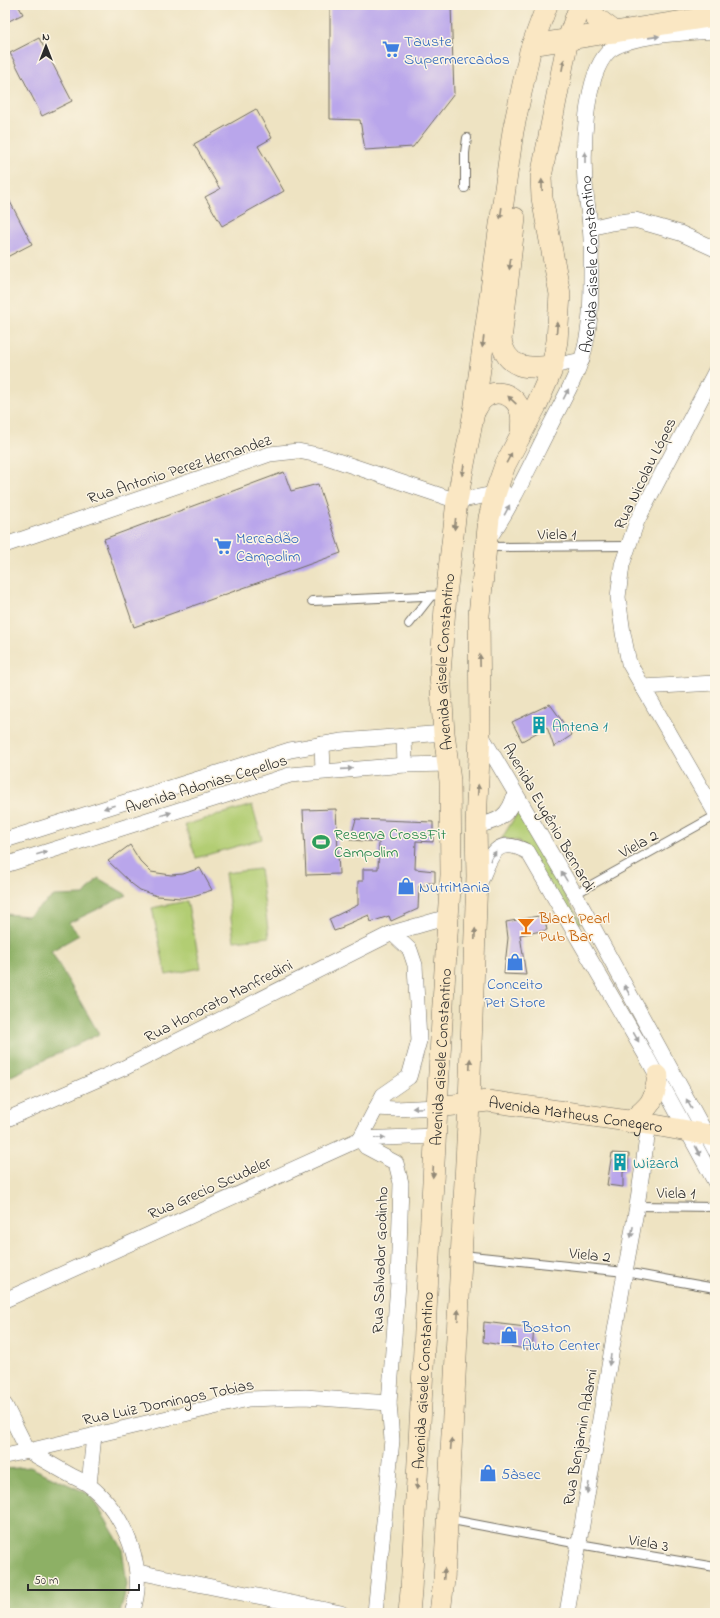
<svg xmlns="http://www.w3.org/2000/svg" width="720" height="1618" viewBox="0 0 720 1618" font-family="'Indie Flower',sans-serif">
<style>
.green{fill:#b2cd73;stroke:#6e7c4f}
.forest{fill:#8db065;stroke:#5c6e48}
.building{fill:#b9a6eb}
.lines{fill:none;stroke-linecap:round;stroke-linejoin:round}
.service-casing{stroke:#6f6b60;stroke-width:10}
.minor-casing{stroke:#6f6b60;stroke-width:16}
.secondary-casing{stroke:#6f6b60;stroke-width:22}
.service{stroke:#fff;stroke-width:8}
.minor{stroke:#fff;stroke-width:15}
.secondary{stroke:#fae7c3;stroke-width:21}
.oneway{fill:#a0a0a0}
.oneway2{fill:#928977}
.labels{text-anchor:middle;stroke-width:3;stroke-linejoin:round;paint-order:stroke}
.shop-label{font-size:16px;fill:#366cbe;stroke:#fcf5e5;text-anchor:start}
.street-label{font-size:16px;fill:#2b2b2b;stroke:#fcf5e5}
.culture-label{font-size:16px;fill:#0d838f;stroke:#fcf5e5;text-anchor:start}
.leisure-label{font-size:16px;fill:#27864d;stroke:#fcf5e5;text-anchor:start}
.food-label{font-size:16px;fill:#c56008;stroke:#fcf5e5;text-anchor:start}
</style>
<rect width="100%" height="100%" fill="#fcf5e5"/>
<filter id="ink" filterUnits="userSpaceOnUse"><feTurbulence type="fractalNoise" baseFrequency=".025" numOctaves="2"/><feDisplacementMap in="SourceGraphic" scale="8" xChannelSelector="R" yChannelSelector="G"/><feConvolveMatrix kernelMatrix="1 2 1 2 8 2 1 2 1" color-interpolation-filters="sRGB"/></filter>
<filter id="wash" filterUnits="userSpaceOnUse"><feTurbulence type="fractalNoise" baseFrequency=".012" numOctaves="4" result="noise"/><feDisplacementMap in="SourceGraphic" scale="16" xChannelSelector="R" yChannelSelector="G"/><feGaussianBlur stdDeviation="0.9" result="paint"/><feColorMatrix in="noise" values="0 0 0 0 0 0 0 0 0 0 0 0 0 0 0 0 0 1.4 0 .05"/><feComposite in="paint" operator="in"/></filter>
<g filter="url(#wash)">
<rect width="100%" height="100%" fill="#eee3c2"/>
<!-- green -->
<g class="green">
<polygon points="252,805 262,839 196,858 185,825"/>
<polygon points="518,812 581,923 575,923 519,841 502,838"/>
<polygon points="260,869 269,937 234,941 225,873"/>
<polygon points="187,901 201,968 166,975 152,908"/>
</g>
<!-- forest -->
<g class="forest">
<polygon points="98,878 127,895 69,923 79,935 51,951 99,1034 5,1079 5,914 28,916 54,896 84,895"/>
<polygon points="30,1467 89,1494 106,1520 122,1548 127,1585 120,1613 5,1613 5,1469"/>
</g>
<g id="blocks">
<!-- building -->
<g class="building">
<polygon points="5,5 18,5 23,14 5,23"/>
<polygon points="330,5 451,5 454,94 413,147 365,150 360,120 330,119"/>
<polygon points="39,38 72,101 42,116 10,53"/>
<polygon points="256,109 272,138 258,146 284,191 222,226 205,197 220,189 194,144"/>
<polygon points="5,192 32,244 5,258"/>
<polygon points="284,472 291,491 318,484 341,553 134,627 104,539"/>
<polygon points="550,704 572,735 554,747 547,727 522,741 512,722"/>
<polygon points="336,809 339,874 306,875 303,810"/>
<polygon points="356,819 433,822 433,842 416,841 415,869 435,871 435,883 426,883 426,886 419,886 418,909 391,921 389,916 371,922 369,915 343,926 343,928 334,931 329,919 358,905 358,881 363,881 363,869 378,869 379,842 350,840"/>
<polygon points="130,845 140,861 151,872 171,875 183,874 200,868 212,890 193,896 181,898 157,896 140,890 132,884 108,861"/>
<polygon points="544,915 547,930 520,935 526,975 504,974 508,938 506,922"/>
<polygon points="612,1153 629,1154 628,1170 623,1172 623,1187 607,1185"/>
<polygon points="484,1322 534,1328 532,1350 483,1342"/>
</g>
</g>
</g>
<g filter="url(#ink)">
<use href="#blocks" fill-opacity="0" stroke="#6f6b60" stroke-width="1"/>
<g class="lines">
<!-- service casing -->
<g class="service-casing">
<g id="service">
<polyline points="465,188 465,153 467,138"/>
<polyline points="487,547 628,546"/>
<polyline points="312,601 445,595"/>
<polyline points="409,624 431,596"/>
<polyline points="575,894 715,816"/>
<polyline points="637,1206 715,1207"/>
<polyline points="462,1255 625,1272 715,1288"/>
<polyline points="447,1519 579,1544 715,1567"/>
</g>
</g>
<!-- minor casing -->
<g class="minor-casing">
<g id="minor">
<polyline points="590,228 611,223 635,220 680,233 715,249"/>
<polyline points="553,366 582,360"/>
<polyline points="715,372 637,521 622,565 618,597 623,633 629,663 715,812"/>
<path id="s1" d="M488,540C513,504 531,463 551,424C564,398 580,372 586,343C591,319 591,296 591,271C591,256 592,241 590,227C589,212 586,198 585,183C583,149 584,77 608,52C627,34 689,33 715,31"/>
<polyline points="5,545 270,454 298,451 323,456 457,501 504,492"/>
<polyline points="642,687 715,683"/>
<polyline points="480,733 575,894 715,1150"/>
<polyline points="404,736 405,765"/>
<polyline points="322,744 323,771"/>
<path d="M476,826C499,821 509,817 515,793"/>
<polyline points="5,840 290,750 342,741 444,733"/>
<polyline points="5,865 290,775 405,765 447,764"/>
<path d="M479,885C491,858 493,834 528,852L649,1061L715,1182"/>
<polyline points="376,1108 396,1109 437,1107"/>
<polyline points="5,1120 124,1068 392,933 448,917"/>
<polyline points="5,1300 360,1139 435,1136"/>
<polyline points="5,1405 28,1451 248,1399 305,1397 389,1403"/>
<path d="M5,1456L28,1451C42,1459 56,1467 70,1475C76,1478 83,1481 89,1485C125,1514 148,1568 132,1613"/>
<polyline points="89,1485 94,1435"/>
<polyline points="138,1572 341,1613"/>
<polyline points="375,1613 392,1440 389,1403 398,1284 401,1183 396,1163 366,1147 360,1139 383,1095 409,1077 419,1041 415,965 410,950 392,933"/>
<polyline points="567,1613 625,1272 637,1206 649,1124"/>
</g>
</g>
<!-- secondary casing -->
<g class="secondary-casing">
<g id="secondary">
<polyline points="591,5 595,17 615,32"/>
<polyline points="532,45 715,16"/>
<path d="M515,218L501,340C506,369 528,369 553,366"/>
<path d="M474,412C477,408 479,402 483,399C495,387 515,394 520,410C523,417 521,427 521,435"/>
<path id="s2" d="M437,1107L488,1101L649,1124L715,1136"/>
<path d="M630,1122C651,1105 654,1103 658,1076"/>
<path id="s3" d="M409,1613L411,1591L437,1107L448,918L451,875L450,781L444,733L440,674L446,595L457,501L474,412L513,131L530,51L547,5"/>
<polyline points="440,1613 444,1580 453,1415 469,1103 477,876 476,826 480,733 479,615 489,518 495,494 505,465 537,404 551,372 557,341 560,294 542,198 541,177 568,39 580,5"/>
</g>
</g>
<!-- service -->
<use href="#service" class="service"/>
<!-- minor -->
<use href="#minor" class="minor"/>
<!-- secondary -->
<use href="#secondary" class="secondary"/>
</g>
<!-- one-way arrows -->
<defs><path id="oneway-solid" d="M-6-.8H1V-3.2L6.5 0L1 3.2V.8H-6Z"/></defs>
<g class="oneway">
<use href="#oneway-solid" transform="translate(654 37) rotate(-8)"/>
<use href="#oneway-solid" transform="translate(585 157) rotate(-90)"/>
<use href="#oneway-solid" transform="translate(566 394) rotate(-63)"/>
<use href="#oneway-solid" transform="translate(507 510) rotate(-62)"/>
<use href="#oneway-solid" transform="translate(347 769) rotate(-4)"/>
<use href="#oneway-solid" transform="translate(109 807) rotate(162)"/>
<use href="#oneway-solid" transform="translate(166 814) rotate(-17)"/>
<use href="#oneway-solid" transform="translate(42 853) rotate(-17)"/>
<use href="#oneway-solid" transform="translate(493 856) rotate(-59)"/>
<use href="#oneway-solid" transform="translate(564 876) rotate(-121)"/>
<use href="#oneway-solid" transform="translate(627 990) rotate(-119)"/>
<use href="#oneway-solid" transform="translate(636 1037) rotate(60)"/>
<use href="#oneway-solid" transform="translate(689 1104) rotate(-119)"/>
<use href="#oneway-solid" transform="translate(418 1108) rotate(178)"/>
<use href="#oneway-solid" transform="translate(380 1138) rotate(-2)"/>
<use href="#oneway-solid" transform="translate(698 1151) rotate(62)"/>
<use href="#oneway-solid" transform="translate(632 1232) rotate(101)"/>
<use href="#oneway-solid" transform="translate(610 1360) rotate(100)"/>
<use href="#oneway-solid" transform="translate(588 1488) rotate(100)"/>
</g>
<g class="oneway2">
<use href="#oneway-solid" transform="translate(563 65) rotate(-79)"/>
<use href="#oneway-solid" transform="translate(542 185) rotate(-92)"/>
<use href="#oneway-solid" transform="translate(501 213) rotate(98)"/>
<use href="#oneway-solid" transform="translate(510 264) rotate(97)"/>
<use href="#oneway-solid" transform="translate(557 327) rotate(-86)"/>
<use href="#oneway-solid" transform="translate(483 342) rotate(98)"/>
<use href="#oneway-solid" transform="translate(512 400) rotate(-137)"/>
<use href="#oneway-solid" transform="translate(509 458) rotate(-62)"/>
<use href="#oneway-solid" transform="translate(463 470) rotate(100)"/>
<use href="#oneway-solid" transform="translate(455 524) rotate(96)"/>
<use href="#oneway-solid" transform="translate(480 660) rotate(-91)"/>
<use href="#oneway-solid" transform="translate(478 790) rotate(-87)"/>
<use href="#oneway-solid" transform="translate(475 934) rotate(-88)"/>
<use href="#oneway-solid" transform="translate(470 1064) rotate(-88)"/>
<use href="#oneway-solid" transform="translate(433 1172) rotate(93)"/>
<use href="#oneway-solid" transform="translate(458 1315) rotate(-87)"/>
<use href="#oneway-solid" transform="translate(451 1444) rotate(-86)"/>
<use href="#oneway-solid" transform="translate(417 1484) rotate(93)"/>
<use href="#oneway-solid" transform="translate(444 1574) rotate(-87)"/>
</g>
</g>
<!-- icons -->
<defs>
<g id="supermarket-bare" transform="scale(1.38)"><path d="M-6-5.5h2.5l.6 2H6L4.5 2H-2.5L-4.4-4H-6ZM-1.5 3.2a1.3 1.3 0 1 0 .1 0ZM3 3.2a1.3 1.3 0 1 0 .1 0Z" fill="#3f7fe0" stroke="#fcf5e5" stroke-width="2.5" paint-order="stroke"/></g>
<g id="building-bare" transform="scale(1.38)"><path d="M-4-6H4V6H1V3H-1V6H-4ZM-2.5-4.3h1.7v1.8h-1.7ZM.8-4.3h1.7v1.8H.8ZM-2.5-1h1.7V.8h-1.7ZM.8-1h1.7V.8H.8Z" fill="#0f9aa8" stroke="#fcf5e5" stroke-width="2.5" paint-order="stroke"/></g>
<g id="stadium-bare" transform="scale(1.38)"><path d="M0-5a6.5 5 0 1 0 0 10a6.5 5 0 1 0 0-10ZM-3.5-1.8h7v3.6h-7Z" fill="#2e9e5b" stroke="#fcf5e5" stroke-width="2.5" paint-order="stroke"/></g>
<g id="shop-bare" transform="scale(1.38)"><path d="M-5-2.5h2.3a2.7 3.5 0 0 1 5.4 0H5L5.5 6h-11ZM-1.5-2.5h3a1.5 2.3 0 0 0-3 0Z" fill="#3f7fe0" stroke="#fcf5e5" stroke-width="2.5" paint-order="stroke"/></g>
<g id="bar-bare" transform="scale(1.38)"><path d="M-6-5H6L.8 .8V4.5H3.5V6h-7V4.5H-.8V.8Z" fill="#e8710a" stroke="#fcf5e5" stroke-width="2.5" paint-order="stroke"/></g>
</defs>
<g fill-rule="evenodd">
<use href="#supermarket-bare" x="391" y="49"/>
<use href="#supermarket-bare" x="223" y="546"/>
<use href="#building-bare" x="539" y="725"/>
<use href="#stadium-bare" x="321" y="842"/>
<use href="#shop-bare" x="406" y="886"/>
<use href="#bar-bare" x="526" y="926"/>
<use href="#shop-bare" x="515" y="962"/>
<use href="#building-bare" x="620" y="1162"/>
<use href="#shop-bare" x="509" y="1335"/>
<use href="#shop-bare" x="488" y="1473"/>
</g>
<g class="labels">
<!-- shop labels -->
<g class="shop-label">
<text x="404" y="46">Tauste<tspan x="404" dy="18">Supermercados</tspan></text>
<text x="236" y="543">Mercadão<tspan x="236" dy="18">Campolim</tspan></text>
<text x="419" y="892">NutriMania</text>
<text x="515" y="989" text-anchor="middle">Conceito<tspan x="515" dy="18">Pet Store</tspan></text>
<text x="522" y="1332">Boston<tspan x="522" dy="18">Auto Center</tspan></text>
<text x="501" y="1479">5àsec</text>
</g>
<!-- street labels -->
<g class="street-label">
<text dy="6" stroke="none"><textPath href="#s1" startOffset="300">Avenida Gisele Constantino</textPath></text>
<text transform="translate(179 468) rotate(-18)" y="6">Rua Antonio Perez Hernandez</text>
<text transform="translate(644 473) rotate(-64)" y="6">Rua Nicolau Lópes</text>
<text x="557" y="539">Viela 1</text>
<text dy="6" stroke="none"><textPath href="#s3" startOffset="953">Avenida Gisele Constantino</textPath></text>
<text transform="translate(206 783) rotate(-17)" y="6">Avenida Adonias Cepellos</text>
<text transform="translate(550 817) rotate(60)" y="6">Avenida Eugênio Bernardi</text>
<text transform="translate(638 843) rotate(-29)" y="6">Viela 2</text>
<text transform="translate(218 1000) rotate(-27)" y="6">Rua Honorato Manfredini</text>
<text dy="6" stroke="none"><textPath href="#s3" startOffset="557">Avenida Gisele Constantino</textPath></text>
<text dy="6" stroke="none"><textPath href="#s2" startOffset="140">Avenida Matheus Conegero</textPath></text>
<text transform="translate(209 1187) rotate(-24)" y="6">Rua Grecio Scudeler</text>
<text transform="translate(676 1192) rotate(1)" y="6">Viela 1</text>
<text transform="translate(590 1254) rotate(6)" y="6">Viela 2</text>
<text transform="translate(379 1260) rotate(-88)" y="6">Rua Salvador Godinho</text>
<text dy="6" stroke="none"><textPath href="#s3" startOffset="233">Avenida Gisele Constantino</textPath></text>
<text transform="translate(168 1401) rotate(-12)" y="6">Rua Luiz Domingos Tobias</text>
<text transform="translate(579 1437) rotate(-80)" y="6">Rua Benjamin Adami</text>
<text transform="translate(649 1542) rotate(10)" y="6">Viela 3</text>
</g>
<!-- culture labels -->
<g class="culture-label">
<text x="552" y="731">Antena 1</text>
<text x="633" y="1168">Wizard</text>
</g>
<!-- leisure labels -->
<g class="leisure-label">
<text x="334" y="839">Reserva CrossFit<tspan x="334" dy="18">Campolim</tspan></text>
</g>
<!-- food labels -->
<g class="food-label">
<text x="539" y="923">Black Pearl<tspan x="539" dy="18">Pub Bar</tspan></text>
</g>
</g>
<!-- margin -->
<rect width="720" height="1618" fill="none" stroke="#fcf5e5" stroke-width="20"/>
<!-- north arrow -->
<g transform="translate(46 46)" stroke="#fcf5e5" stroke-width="3" paint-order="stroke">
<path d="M0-3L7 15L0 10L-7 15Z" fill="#2b2b2b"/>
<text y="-6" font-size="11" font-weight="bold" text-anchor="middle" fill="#2b2b2b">N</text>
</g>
<!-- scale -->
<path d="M28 1584v6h111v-6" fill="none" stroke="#2b2b2b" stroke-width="2"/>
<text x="34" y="1584" font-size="12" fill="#2b2b2b" stroke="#fcf5e5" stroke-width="3" paint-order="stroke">50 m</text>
</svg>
